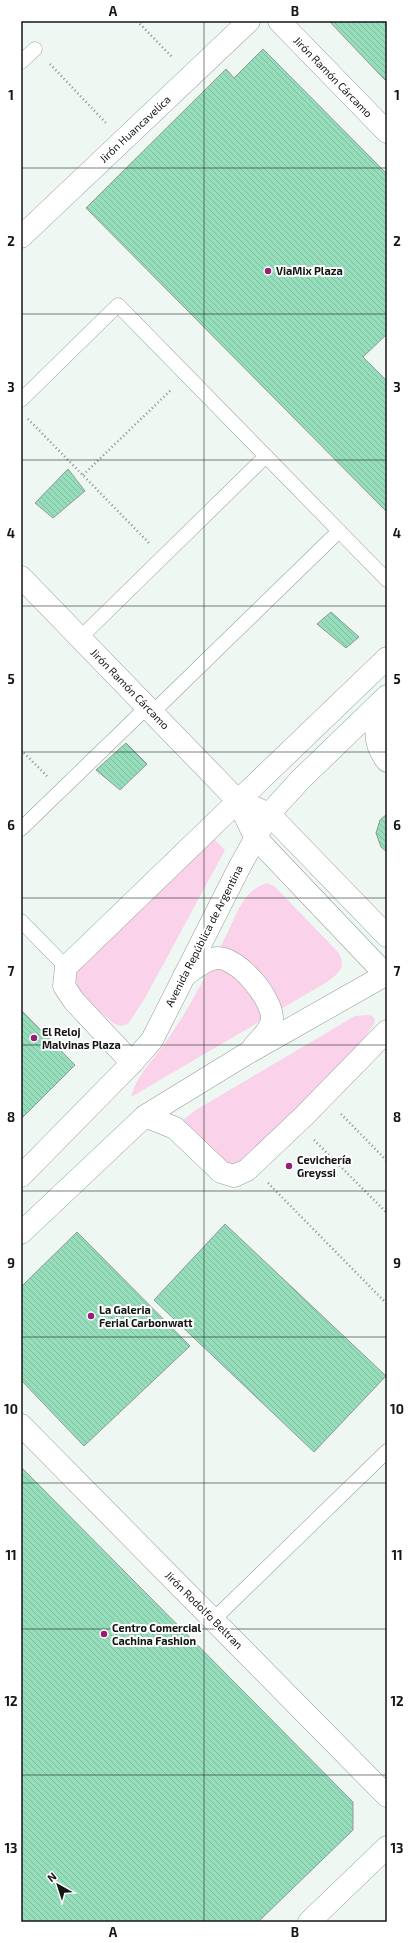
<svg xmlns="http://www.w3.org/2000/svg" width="408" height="1943" viewBox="0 0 408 1943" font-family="'Exo 2',sans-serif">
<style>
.green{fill:#fad2e9}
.building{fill:url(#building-back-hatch);stroke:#909994}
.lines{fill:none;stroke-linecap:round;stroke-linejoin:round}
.service-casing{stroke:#949c98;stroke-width:15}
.minor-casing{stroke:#949c98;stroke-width:23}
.tertiary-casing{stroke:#949c98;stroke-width:23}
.secondary-casing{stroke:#949c98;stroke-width:23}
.path{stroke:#888e8b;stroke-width:2.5;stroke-dasharray:1 3;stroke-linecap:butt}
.service{stroke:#fff;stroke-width:14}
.minor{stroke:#fff;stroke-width:22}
.tertiary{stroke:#fff;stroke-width:22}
.secondary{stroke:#fff;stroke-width:22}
.grid{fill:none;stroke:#131615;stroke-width:1;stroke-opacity:0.55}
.poi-dot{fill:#981d76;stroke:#fff;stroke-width:1.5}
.labels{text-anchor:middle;stroke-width:4;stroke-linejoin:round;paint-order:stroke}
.street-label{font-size:11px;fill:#131615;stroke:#fff}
.poi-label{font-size:11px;font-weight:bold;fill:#131615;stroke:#fff;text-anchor:start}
.neatline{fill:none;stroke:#131615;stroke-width:1.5}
.grid-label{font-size:13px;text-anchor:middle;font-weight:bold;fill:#131615}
</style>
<defs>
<pattern id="building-back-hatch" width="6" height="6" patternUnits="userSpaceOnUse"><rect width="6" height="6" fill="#96debb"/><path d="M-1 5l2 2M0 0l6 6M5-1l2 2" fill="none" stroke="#80bea0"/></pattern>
</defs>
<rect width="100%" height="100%" fill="#eef7f2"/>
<!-- green -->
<g class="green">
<path d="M212,837L225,850L145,998L128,1024L120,1026L113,1023C103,1014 76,992 76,979C76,973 79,969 82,964Z"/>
<path d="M267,883L274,886L338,952C347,967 339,973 327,982L131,1097C137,1073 159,1054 172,1033C195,999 214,960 232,923C239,907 248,888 267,883Z"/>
<polygon points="367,1015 372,1016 375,1019 374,1024 349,1060 232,1170 184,1125 183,1120 196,1110 355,1016"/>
</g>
<!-- building -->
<g class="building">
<polygon points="329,21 387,21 387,79 385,80"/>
<polygon points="263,49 387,174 387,334 363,357 387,381 387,512 86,208 226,69 234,78"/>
<polygon points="68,469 85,491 53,518 35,503"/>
<polygon points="331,612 359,637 346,648 317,624"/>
<polygon points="126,743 147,764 120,790 96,770"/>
<polygon points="387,814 387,852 381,847 376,833 380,820"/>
<polygon points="21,1010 75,1065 21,1119"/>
<polygon points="225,1224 386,1376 314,1452 154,1300"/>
<polygon points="77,1232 190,1346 84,1446 21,1380 21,1287"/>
<polygon points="21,1467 353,1802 353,1830 258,1922 21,1922"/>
</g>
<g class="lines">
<!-- service casing -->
<g class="service-casing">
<g id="service">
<polyline points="21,62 35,49"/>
<polyline points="21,400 118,305 387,580"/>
<polyline points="80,638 266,456"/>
<polyline points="153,712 339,531"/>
<polyline points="21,829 147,707"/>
<polyline points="21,921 66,967"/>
<polyline points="213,1620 387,1451"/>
</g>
</g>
<!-- minor casing -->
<g class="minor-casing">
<g id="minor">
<polyline points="279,21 387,132"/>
<polyline points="21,237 249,21"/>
<polyline points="132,1063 74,1001 64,986 66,967 238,801"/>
<polyline points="145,1116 175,1128 221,1172 234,1176 247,1170 304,1116 387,1031"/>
<polyline points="21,1425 387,1796"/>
<polyline points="309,1922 387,1847"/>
</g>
</g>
<!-- tertiary casing -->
<g class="tertiary-casing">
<g id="tertiary">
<polyline points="21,577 238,801 255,837 387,976"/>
<polyline points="238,801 387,658"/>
<polyline points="251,806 269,814 387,936"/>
</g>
</g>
<!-- secondary casing -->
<g class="secondary-casing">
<g id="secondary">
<path d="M386,700C375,721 371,741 387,761"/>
<path d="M184,976C194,969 205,959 217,958C238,957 272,998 272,1018C272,1029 261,1038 254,1046"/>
<polyline points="21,1176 132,1063 152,1040 240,866 269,814 301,779 387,696"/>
<polyline points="21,1233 145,1116 246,1054 387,974"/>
</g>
</g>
<!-- path -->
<g class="path">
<polyline points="137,21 173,58"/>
<polyline points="50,64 106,123"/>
<polyline points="28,419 149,543"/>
<polyline points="83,475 172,389"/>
<polyline points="21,750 47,776"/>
<polyline points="341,1114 387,1161"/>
<polyline points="314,1140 387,1213"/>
<polyline points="268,1183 387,1304"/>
</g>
<!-- service -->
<use href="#service" class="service"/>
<!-- minor -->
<use href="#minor" class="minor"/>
<!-- tertiary -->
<use href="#tertiary" class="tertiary"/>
<!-- secondary -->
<use href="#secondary" class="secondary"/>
</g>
<!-- grid -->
<path class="grid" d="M204,21V1922M21,168H387M21,314H387M21,460H387M21,606H387M21,752H387M21,898H387M21,1045H387M21,1191H387M21,1337H387M21,1483H387M21,1629H387M21,1775H387"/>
<!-- markers -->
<g class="poi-dot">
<circle cx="268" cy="271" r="4"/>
<circle cx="34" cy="1038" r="4"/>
<circle cx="289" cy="1166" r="4"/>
<circle cx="91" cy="1316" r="4"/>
<circle cx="104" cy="1634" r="4"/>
</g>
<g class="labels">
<!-- street labels -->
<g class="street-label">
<text transform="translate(333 77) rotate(46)" y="4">Jirón Ramón Cárcamo</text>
<text transform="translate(135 129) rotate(-43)" y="4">Jirón Huancavelica</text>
<text transform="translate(130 689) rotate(46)" y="4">Jirón Ramón Cárcamo</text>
<text transform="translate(204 936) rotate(-63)" y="4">Avenida República de Argentina</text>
<text transform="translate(204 1610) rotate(45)" y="4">Jirón Rodolfo Beltran</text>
</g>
<!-- poi labels -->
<g class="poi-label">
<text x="276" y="275">ViaMix Plaza</text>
<text x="42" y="1036">El Reloj<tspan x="42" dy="13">Malvinas Plaza</tspan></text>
<text x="297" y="1164">Cevichería<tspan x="297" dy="13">Greyssi</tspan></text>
<text x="99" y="1314">La Galeria<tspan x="99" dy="13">Ferial Carbonwatt</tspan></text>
<text x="112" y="1632">Centro Comercial<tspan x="112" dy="13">Cachina Fashion</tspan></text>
</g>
</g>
<!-- border -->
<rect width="408" height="1943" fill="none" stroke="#ffffff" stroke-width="44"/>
<!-- north arrow -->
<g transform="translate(58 1885) rotate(321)" stroke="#ffffff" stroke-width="3" paint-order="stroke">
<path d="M0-3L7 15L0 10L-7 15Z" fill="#131615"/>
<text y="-6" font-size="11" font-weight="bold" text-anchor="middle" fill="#131615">N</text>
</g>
<rect x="22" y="22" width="364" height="1899" class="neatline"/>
<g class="grid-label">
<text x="113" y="16">A</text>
<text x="295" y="16">B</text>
<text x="11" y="100">1</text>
<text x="397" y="100">1</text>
<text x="11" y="246">2</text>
<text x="397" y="246">2</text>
<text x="11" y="392">3</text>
<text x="397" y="392">3</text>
<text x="11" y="538">4</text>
<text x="397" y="538">4</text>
<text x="11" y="684">5</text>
<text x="397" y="684">5</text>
<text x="11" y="830">6</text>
<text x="397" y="830">6</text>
<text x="11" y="976">7</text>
<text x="397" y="976">7</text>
<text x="11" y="1122">8</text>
<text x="397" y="1122">8</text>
<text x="11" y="1268">9</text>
<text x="397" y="1268">9</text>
<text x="11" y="1414">10</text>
<text x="397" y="1414">10</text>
<text x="11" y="1560">11</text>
<text x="397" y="1560">11</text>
<text x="11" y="1706">12</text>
<text x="397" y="1706">12</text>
<text x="11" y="1853">13</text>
<text x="397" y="1853">13</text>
<text x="113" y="1937">A</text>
<text x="295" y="1937">B</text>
</g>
</svg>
